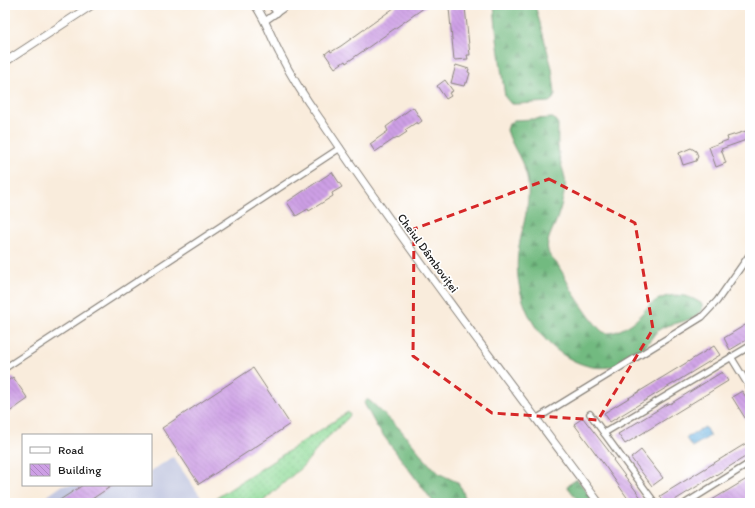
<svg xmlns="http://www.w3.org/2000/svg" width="755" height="508" viewBox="0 0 755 508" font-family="Itim,sans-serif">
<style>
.industrial{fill:#bdc3de}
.grass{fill:url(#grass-dots);stroke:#557b5a}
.forest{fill:url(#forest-firs);stroke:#476b4e}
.water{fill:url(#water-waves);stroke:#43687f}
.building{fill:url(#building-back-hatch)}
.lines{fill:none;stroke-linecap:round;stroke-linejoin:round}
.minor-casing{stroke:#8a847c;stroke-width:8}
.tertiary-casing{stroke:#8a847c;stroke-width:9}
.minor{stroke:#fff;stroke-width:5.5}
.tertiary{stroke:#fff;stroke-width:7}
.marked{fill:none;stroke:#d62828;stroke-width:3;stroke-dasharray:8 5;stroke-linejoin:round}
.labels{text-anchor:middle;stroke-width:3.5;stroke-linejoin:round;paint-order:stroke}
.street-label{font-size:12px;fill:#1c1c1c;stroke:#fff}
</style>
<defs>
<pattern id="grass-dots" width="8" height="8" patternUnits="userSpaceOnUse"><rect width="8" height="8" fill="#8eda97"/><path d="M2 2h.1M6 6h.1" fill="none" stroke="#7aba82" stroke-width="1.8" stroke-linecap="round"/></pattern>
<pattern id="forest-firs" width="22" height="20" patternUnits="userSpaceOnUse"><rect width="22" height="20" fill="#72ba80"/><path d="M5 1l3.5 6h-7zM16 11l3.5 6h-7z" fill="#629f6e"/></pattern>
<pattern id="water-waves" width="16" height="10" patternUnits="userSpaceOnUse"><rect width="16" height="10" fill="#6ab3e2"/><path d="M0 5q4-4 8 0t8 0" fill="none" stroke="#5b99c1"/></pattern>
<pattern id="building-back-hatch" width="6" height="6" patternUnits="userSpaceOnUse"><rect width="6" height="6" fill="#cd9fe5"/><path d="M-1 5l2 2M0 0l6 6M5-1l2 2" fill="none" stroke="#af88c4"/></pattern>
</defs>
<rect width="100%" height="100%" fill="#fff"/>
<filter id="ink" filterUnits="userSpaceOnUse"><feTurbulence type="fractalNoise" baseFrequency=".025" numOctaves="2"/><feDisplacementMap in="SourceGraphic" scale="8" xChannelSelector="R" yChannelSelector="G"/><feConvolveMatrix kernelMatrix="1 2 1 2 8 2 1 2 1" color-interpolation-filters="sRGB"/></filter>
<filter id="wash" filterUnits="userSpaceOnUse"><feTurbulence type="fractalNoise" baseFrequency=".012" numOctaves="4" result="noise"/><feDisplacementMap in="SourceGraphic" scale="16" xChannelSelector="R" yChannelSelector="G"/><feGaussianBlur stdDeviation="0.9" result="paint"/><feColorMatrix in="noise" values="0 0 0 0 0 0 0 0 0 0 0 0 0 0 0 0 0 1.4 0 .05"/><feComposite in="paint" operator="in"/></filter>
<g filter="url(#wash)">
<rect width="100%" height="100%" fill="#f9ecdc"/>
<!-- industrial -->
<polygon class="industrial" points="173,457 205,503 37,503 63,485 151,485 151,471"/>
<!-- grass -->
<polygon class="grass" points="348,412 350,415 348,418 327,438 303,466 261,503 209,503"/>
<!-- forest -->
<g class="forest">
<polygon points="494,5 535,5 552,68 555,94 553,99 549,102 517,104 511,104 505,97 497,39"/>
<path d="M553,118L556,121L558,124C558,135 557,144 559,155C560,165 567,176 565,187C564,197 560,210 557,219C554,228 545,241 548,251C549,257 555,261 558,265C565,276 569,287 576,297C582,306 594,324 602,331C610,338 631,325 637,319C641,315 644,310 649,306C664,292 686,292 702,304C705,320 676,322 664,327C654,331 651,341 644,348C640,352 633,355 628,358C622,362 617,366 609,367C586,371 560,356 545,339C523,315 513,278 519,246C523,225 530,204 528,183C525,161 513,150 507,130L509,124L514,120Z"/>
<polygon points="366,400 368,400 370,401 400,429 429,464 440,474 457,482 462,489 465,498 464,503 434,503 377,427 365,405 364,402"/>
<polygon points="577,479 595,503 580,503 567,486"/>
</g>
<!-- water -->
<polygon class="water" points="705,427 710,436 692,447 686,438"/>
<g id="blocks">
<!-- building -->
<g class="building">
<polygon points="398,5 428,5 346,63 345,61 335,68 325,54 330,50 331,52 341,46"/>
<polygon points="465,7 470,55 467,55 468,59 454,60 449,8"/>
<polygon points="456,65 469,69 468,72 470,73 467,83 465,83 464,86 451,83"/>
<polygon points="445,80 453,91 449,93 451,96 446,99 437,86"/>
<polygon points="413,107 422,121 418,124 417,122 405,130 407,132 398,138 397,137 375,152 370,144 388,131 386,127"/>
<polygon points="746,131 749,139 721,149 726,163 716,167 709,147 728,140 727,137"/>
<polygon points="691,148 696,151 698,156 696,161 683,165 679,153"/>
<polygon points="332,172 342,187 332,193 333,196 309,211 308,209 296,216 287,202"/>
<polygon points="750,322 750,338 730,350 724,338"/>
<polygon points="714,346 720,355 610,422 604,413"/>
<polygon points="253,368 290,424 199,484 162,428"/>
<polygon points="722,372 728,381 625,444 618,434 669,403 670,404"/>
<polygon points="13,377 28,399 5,415 5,383"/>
<polygon points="742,391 750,403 750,426 732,397"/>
<polygon points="583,418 608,450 614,459 613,460 645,503 631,503 605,466 574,424"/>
<polygon points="750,441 750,454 670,503 664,503 660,496"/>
<polygon points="641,450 663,478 652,486 631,458"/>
<polygon points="750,477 750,499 744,503 707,503"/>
<polygon points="83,485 113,485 86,503 55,503"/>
</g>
</g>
</g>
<g filter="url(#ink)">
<use href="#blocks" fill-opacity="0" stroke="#8a847c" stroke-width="1"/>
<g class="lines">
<!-- minor casing -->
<g class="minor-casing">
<g id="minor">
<polyline points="271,5 277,13"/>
<polyline points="265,21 288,5"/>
<polyline points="731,357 750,388"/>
<polyline points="5,368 340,148"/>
<polyline points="590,414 655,503"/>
<polyline points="536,419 702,317 717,301 750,254"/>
<polyline points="604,433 750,346"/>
<polyline points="686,503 750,463"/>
</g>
</g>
<!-- tertiary casing -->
<g class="tertiary-casing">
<g id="tertiary">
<path d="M255,5C266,20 271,37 280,54C291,76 305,98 320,119C408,250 505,376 599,503"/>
<polyline points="5,62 92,5"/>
</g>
</g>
<!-- minor -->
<use href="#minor" class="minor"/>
<!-- tertiary -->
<use href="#tertiary" class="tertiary"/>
</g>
</g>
<!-- marked area -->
<path class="marked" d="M549,179L635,223L653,329L598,420L492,413L413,356L414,229Z"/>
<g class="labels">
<!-- street labels -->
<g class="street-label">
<text transform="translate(428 253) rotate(54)" y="4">Cheiul Dâmboviței</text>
</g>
</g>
<!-- margin -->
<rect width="755" height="508" fill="none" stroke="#fff" stroke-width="20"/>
<!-- legend -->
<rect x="22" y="434" width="130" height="52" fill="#ffffff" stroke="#a4a4a4"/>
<rect x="30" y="447" width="20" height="6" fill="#ffffff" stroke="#a4a4a4"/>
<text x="58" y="454" font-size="12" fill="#1c1c1c">Road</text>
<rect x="30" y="464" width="20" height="12" fill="url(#building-back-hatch)" stroke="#a4a4a4"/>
<text x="58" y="474" font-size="12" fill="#1c1c1c">Building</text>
</svg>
